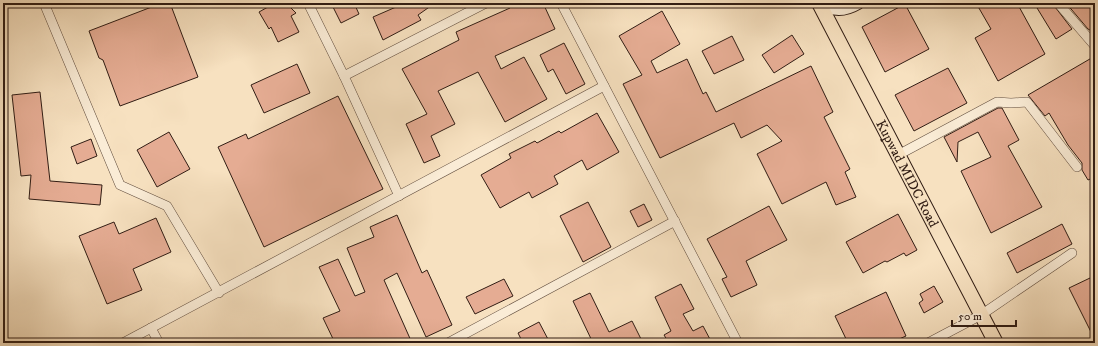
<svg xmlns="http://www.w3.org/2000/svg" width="1098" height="346" viewBox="0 0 1098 346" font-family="'IM FELL DW Pica',serif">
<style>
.building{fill:#e5ac93;stroke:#311d14}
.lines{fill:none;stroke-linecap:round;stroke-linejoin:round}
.minor-casing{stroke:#624e3f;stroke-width:10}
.secondary-casing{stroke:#311d14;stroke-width:14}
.primary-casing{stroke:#311d14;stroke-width:16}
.minor{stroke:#faecd6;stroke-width:9}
.secondary{stroke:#faecd6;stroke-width:12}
.primary{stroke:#f7e1c0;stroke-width:14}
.labels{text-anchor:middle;stroke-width:3;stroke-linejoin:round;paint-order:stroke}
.street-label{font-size:14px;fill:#311d14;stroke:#faecd6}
</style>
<rect width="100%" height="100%" fill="#f7e1c0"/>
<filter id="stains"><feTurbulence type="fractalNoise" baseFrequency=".005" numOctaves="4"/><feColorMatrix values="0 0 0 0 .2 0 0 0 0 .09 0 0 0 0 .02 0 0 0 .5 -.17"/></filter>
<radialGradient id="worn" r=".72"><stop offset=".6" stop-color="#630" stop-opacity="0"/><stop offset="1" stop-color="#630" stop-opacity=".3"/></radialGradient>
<!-- building -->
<g class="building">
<polygon points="162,3 170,3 198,77 120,106 103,60 99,58 89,31"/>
<polygon points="275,3 286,3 296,13 291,16 299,32 278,42 271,27 269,29 259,12"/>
<polygon points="331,3 354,3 359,14 341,23"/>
<polygon points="394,3 435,3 418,15 421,20 383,40 373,17 396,7"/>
<polygon points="515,3 543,3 555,29 495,56 501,69 524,57 547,99 505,122 478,72 438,91 455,124 431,136 440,156 424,163 406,124 427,114 402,69 459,40 456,32 510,8 509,6"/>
<polygon points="976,3 1017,3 1045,54 998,81 975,38 991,29"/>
<polygon points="1034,3 1052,3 1072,29 1056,39"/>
<polygon points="1066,3 1095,3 1095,33 1088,29"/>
<polygon points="905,4 929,49 885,72 862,27"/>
<polygon points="662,11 680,44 651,61 657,73 687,59 703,94 706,92 716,112 811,66 833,112 824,117 850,169 845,172 856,197 836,205 826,182 782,204 757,154 782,141 767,125 741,138 734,123 660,158 623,84 642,75 619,36"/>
<polygon points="792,35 804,54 774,73 762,55"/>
<polygon points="732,36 744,60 714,74 702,51"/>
<polygon points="564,43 585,84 566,94 553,69 548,72 540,55"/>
<polygon points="1095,56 1095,177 1088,180 1082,170 1082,163 1068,145 1049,113 1045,116 1028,95"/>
<polygon points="297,64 310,93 264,113 251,85"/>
<polygon points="948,68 967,103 914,131 895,95"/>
<polygon points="40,92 50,181 102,185 100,205 29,199 31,175 21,176 12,95"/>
<polygon points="338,96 383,189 264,247 218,147 246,134 248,139"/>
<polygon points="998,108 1002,108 1019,140 1008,146 1042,207 991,233 961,171 991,157 978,132 958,142 957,162 944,137"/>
<polygon points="597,113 619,152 587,170 582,160 554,176 558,184 532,198 529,192 500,208 481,175 511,158 509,154 535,141 537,143 559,131 561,133"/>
<polygon points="169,132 190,169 157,187 137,150"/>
<polygon points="91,139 97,156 77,164 71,147"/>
<polygon points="588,202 611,247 583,262 560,216"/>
<polygon points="644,204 652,220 638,227 630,211"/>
<polygon points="769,206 787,240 746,261 757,285 731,297 722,279 727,277 707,239"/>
<polygon points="898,214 917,250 906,256 904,253 887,262 885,261 863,273 846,242"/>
<polygon points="397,215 422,273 427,270 452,325 426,337 397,273 384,280 412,343 372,343 371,340 363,343 335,343 323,318 340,311 319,267 338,259 355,296 365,292 347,248 374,237 370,227"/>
<polygon points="156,218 171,252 133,269 142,290 107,304 79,236 114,222 119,234"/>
<polygon points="1062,224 1072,244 1017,273 1007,253"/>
<polygon points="1090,278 1095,287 1095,340 1069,288"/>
<polygon points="504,279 513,296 475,314 466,297"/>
<polygon points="681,284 694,309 683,314 693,331 703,326 712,343 669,343 664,335 671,331 655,297"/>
<polygon points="934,286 943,302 924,313 919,303 923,300 920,294"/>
<polygon points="886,292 906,336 890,343 848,343 835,316"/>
<polygon points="590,293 609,332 632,321 643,343 593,343 573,301"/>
<polygon points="539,322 550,343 523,343 518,333"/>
</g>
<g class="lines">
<!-- minor casing -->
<g class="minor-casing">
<g id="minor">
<polyline points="44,3 120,185 167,206 219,293"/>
<polyline points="308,3 344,76"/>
<polyline points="561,3 738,343"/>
<polyline points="1058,3 1095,46"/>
<polyline points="898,155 997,102 1011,103 1027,102 1077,167"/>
<polyline points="399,196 344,76 486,3"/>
<polyline points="151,328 159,343"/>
<polyline points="123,343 604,86"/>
<polyline points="448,343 675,221"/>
<polyline points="928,343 981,315 1072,253"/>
</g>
</g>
<!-- secondary casing -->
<g class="secondary-casing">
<path id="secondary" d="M822,3C834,12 846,10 858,3"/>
</g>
<!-- primary casing -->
<g class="primary-casing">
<g id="primary">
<path id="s1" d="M819,3L996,343"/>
</g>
</g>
<!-- minor -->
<use href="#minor" class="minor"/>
<!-- secondary -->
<use href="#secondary" class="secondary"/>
<!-- primary -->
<use href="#primary" class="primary"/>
</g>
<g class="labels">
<!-- street labels -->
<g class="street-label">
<text dy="5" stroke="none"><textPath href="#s1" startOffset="192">Kupwad MIDC Road</textPath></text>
</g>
</g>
<!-- margin -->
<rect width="1098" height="346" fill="none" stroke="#f7e1c0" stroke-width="16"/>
<rect x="4" y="4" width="1090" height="338" fill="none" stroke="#311d14" stroke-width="2"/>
<rect x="8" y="8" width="1082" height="330" fill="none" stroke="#311d14"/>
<!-- scale -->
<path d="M952 320v6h64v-6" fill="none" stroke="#311d14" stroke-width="2"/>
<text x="958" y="320" font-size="12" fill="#311d14" stroke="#faecd6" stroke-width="3" paint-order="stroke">50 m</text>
<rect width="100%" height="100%" filter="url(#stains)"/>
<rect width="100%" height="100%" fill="url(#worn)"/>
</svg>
